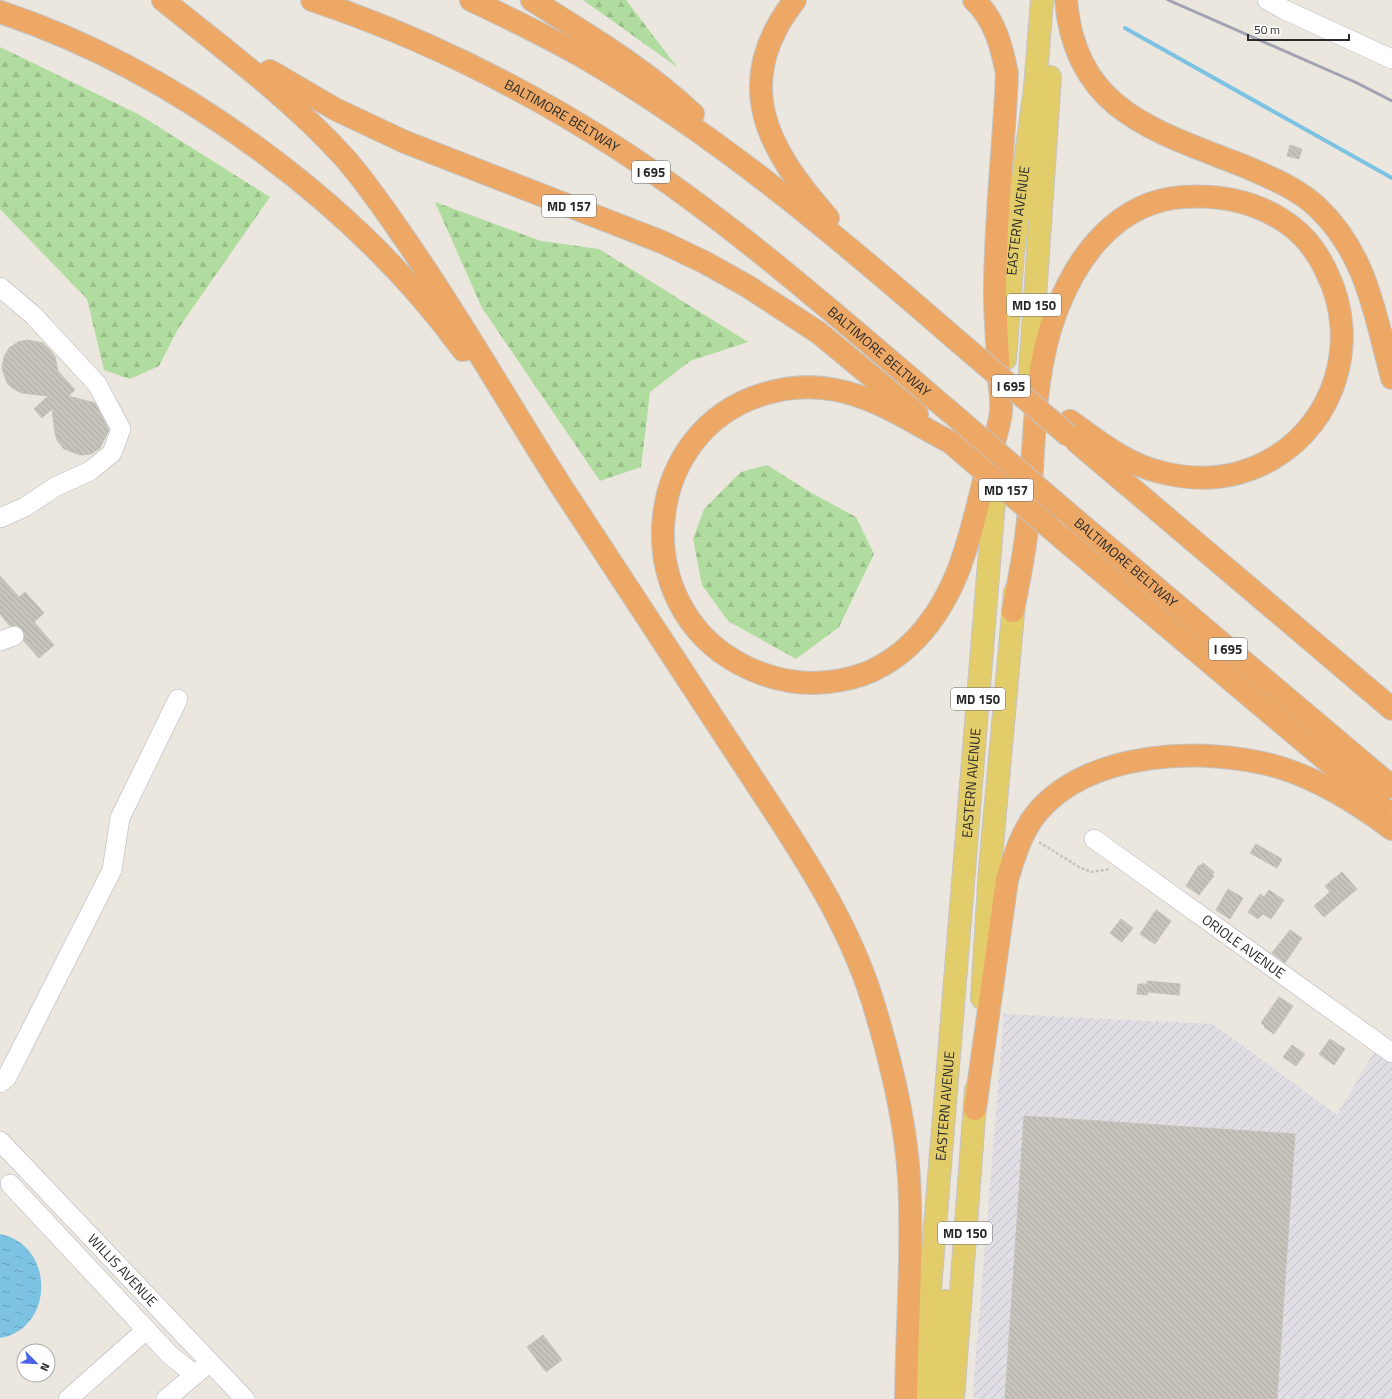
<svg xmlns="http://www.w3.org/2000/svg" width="1392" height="1399" viewBox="0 0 1392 1399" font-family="'Titillium Web',sans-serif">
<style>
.industrial{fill:url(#industrial-furrows)}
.forest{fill:url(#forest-firs)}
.water{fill:url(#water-ripples)}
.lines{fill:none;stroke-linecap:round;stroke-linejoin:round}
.stream{stroke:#7bc2e3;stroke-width:4}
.building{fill:url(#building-back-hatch);stroke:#c6c2b7}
.minor-casing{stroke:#b1b3bc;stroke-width:20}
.major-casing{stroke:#c3c3c3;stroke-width:24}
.highway-casing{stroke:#c3c3c3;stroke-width:24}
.path{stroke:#c3c3c3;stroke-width:2.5;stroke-dasharray:3 2;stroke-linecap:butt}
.minor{stroke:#fff;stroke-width:19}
.major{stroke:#e3cd6b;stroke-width:22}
.highway{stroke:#eea865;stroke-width:22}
.rail{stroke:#a1a3b3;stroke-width:3}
.highway-bridge-casing{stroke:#c3c3c3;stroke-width:24;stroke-linecap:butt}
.highway-bridge{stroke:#eea865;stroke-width:22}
.labels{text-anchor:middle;stroke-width:3;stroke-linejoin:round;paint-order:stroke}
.shield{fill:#fff;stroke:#6a6a6a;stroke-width:1}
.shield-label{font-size:13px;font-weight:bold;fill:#2a2a2a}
.street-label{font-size:14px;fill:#2a2a2a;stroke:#fff}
</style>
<defs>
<pattern id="industrial-furrows" width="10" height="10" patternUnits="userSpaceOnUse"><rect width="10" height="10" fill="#e0dee4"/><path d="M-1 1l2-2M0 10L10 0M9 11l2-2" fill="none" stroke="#c0bfc4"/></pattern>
<pattern id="forest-firs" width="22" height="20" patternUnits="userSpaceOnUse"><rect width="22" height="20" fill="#b1dc9f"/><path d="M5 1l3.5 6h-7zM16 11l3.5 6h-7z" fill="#98bd89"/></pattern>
<pattern id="water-ripples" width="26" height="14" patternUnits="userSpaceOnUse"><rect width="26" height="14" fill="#7bc2e3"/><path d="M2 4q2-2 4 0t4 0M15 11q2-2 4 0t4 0" fill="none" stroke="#659eb8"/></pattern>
<pattern id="building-back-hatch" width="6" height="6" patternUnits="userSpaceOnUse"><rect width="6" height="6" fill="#c6c3bd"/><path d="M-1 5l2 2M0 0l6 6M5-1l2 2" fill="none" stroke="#aaa8a3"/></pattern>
</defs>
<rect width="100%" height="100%" fill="#ebe6de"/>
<!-- industrial -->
<polygon class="industrial" points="1004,1014 1213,1024 1337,1115 1377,1047 1392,1059 1392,1399 974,1399 973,1391"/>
<!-- forest -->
<g class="forest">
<polygon points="583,0 626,0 677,67"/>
<polygon points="0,47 138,114 270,197 178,329 159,366 130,379 104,370 87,299 0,209"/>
<polygon points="435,202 541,241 599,249 748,342 690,361 650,392 641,467 600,481 482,308"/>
<polygon points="767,465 810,492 856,517 874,554 839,627 796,659 728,621 702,585 693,539 704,509 741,472"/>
</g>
<!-- water -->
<path class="water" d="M0,1234C55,1245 55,1328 0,1338Z"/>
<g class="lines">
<!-- stream -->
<polyline class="stream" points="1125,28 1392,178"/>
</g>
<!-- building -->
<g class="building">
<polygon points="1290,145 1302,149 1299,159 1287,156"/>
<polygon points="27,340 43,343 51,351 55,357 58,371 75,390 68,396 95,403 109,430 100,448 91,454 80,455 64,449 57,440 55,433 52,409 42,418 34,409 48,396 22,393 12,388 7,383 2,368 4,357 9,348 18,342"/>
<polygon points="0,576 19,597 25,592 44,613 34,622 54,645 39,658 24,641 24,633 21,628 16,625 10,626 0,614"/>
<polygon points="1256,844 1282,859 1277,868 1250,853"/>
<polygon points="1203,863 1214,872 1212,875 1214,876 1199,895 1186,886 1199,865 1200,866"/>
<polygon points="1342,872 1357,889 1324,917 1314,906 1330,892 1325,886"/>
<polygon points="1228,889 1243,898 1230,919 1216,910"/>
<polygon points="1269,890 1284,900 1271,919 1263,914 1258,919 1248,912 1260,894 1264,897"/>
<polygon points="1156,910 1171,921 1155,944 1140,934"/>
<polygon points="1121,919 1133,928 1122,942 1110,933"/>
<polygon points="1290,930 1302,938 1285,963 1272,953"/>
<polygon points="1147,981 1180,984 1179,995 1148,992 1147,995 1137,994 1138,984 1147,984"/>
<polygon points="1279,997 1293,1006 1274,1034 1264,1027 1265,1026 1261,1023"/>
<polygon points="1330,1039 1345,1049 1334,1065 1319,1054"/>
<polygon points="1292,1045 1305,1054 1296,1066 1283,1057"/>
<polygon points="1024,1116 1295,1134 1277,1399 1005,1399"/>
<polygon points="543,1335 562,1360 546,1372 527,1347"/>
</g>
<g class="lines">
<!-- minor casing -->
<g class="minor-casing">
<g id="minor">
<polyline points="1267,0 1285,10 1392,59"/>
<polyline points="0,287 33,315 97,384 121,429 112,453 90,471 55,487 25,507 0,518"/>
<polyline points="0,641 14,636"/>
<path id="s1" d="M1094,839L1392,1053"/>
<polyline points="0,1083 7,1077 112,870 120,818 178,699"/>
<path id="s2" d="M0,1141L245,1399"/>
<polyline points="10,1184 170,1355 195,1375"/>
<polyline points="68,1399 146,1330"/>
<polyline points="166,1399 204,1367"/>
</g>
</g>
<!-- major casing -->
<g class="major-casing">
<g id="major">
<path id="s3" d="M1005,359L1013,254L1035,88L1042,0"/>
<polyline points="1028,400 1050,77"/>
<polyline points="982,998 990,868 1015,592"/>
<path id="s4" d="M921,1399L997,465"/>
<polyline points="937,1399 944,1301"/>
<polyline points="953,1399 976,1090"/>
</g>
</g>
<!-- highway casing -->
<g class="highway-casing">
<g id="highway">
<path d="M163,0C225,50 289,97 343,156C367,183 387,213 407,242C462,321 509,405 561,486C621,578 682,670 742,762C791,837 845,913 872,999C890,1057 905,1116 909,1177C913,1251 907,1325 906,1399"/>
<path id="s5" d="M312,0C422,37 528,90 625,153C740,229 844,322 949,411"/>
<path d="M471,0C511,19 551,38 590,61C721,138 838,237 953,337"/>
<path d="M532,0C588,35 645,69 693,114"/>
<path d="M795,0C730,83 767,149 828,218"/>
<path d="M1066,0C1075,111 1155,131 1244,166C1269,177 1297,188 1317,207C1367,254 1375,315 1392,378"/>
<path d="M0,12C174,70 355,202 463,350"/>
<polyline points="270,71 335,109 405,142 662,242 704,262 747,286 819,333 917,414"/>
<path d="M950,442C913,423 878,398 836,390C812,385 787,387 764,394C641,431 627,604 740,664C772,681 807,687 842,680C902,669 940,619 960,566C972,532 980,498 988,463C992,447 999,429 1001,412C1002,401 1000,389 999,379C998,350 995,321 995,293C995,220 1004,147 1007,74C1002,48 995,19 974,0"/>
<polyline points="1077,442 1392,709"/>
<path id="s6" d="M1064,510L1392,787"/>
<polyline points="1062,538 1382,807"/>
<path d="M1013,611C1018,584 1024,557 1027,529C1036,457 1030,381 1056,312C1077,256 1117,202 1182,197C1221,194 1259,202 1291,226C1307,238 1319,255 1327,273C1360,340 1336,422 1272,459C1237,479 1198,482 1160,472C1126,464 1098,441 1070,421"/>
<path d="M975,1109L1007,880C1014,857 1021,833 1036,814C1088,750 1205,746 1278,767C1319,779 1357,803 1392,829"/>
</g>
</g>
<!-- path -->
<polyline class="path" points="1039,842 1079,867 1091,872 1110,869"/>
<!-- minor -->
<use href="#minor" class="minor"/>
<!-- major -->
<use href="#major" class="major"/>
<!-- highway -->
<use href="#highway" class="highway"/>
<!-- rail -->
<polyline class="rail" points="1168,0 1355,82 1392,101"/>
<!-- highway-bridge casing -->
<g class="highway-bridge-casing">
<g id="highway-bridge">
<polyline points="953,337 1069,436"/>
<polyline points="949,411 1064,510"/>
<polyline points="950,442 1062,538"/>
</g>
</g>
<!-- highway-bridge -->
<use href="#highway-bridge" class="highway-bridge"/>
</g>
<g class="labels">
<!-- shield labels -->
<g class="shield">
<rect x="632" y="161" width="38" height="22" rx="3"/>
<rect x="542" y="195" width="54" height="22" rx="3"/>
<rect x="1007" y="294" width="54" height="22" rx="3"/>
<rect x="992" y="375" width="38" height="22" rx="3"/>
<rect x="979" y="479" width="54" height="22" rx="3"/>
<rect x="1209" y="638" width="38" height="22" rx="3"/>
<rect x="951" y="688" width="54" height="22" rx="3"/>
<rect x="938" y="1222" width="54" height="22" rx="3"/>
</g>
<g class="shield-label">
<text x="651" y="177">I 695</text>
<text x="569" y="211">MD 157</text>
<text x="1034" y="310">MD 150</text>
<text x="1011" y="391">I 695</text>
<text x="1006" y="495">MD 157</text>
<text x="1228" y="654">I 695</text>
<text x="978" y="704">MD 150</text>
<text x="965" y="1238">MD 150</text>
</g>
<!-- street labels -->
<g class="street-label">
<text dy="5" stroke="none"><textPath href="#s5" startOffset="276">BALTIMORE BELTWAY</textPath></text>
<text dy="5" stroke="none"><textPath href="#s3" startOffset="139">EASTERN AVENUE</textPath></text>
<text dy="5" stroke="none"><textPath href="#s5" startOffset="672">BALTIMORE BELTWAY</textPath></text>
<text dy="5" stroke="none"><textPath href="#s6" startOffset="81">BALTIMORE BELTWAY</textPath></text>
<text dy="5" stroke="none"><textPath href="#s4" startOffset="618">EASTERN AVENUE</textPath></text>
<text dy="5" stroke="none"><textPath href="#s1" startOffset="184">ORIOLE AVENUE</textPath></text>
<text dy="5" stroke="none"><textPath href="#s4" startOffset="294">EASTERN AVENUE</textPath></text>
<text dy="5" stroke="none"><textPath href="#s2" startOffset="178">WILLIS AVENUE</textPath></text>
</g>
</g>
<!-- north arrow -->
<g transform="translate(36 1363) rotate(114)"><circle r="19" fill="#ffffff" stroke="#aaaaaa"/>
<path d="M0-3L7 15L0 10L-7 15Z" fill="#4d62e8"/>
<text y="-6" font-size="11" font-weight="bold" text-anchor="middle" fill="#2a2a2a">N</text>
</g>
<!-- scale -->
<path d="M1248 34v6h101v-6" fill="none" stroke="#2a2a2a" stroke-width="2"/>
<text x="1254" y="34" font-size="12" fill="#2a2a2a" stroke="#ffffff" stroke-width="3" paint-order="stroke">50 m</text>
</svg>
